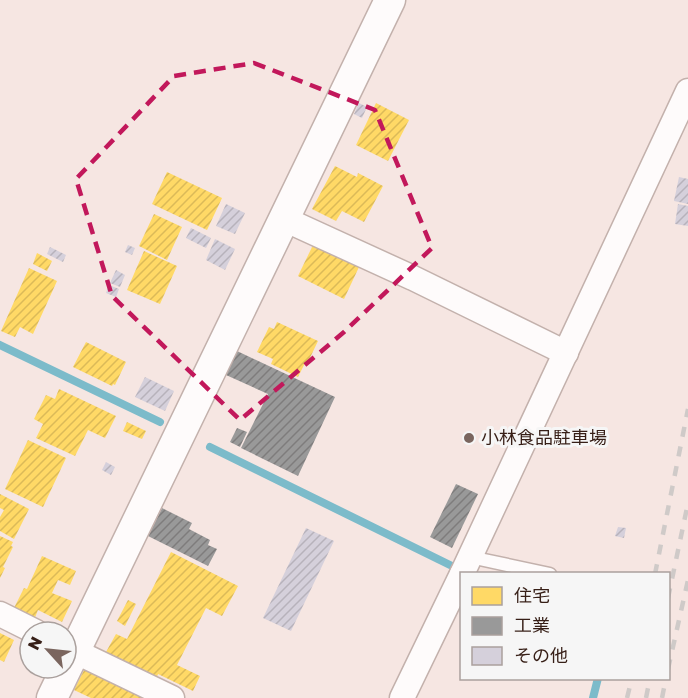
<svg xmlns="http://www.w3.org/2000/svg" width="688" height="698" viewBox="0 0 688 698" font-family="'Golos Text','Noto Sans JP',sans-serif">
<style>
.homes{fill:url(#homes-hatch)}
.industry{fill:url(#industry-hatch)}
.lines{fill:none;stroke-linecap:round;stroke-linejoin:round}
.stream{stroke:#7cbbca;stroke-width:8}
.building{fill:url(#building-hatch)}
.service-casing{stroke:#c3b1ac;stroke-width:15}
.minor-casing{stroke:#c3b1ac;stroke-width:27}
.tertiary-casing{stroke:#c3b1ac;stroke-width:33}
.service{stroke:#fefbfb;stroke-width:12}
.minor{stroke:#fefbfb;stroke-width:24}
.tertiary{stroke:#fefbfb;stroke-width:30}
.rail{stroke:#cfcac8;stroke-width:4.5;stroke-dasharray:10 10;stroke-linecap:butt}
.marked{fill:none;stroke:#c2185b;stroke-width:4.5;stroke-dasharray:12 8;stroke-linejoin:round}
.poi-dot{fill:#7a655e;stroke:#f6f6f6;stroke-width:2}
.labels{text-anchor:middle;stroke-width:6;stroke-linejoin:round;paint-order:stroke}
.poi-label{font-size:18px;fill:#371f17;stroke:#f6f6f6;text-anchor:start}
</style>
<defs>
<pattern id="homes-hatch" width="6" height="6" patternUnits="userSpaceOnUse" patternTransform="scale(1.5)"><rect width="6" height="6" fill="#ffd966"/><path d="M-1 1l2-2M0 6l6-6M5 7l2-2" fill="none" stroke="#dbba58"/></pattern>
<pattern id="industry-hatch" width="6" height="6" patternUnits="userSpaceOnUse" patternTransform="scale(1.5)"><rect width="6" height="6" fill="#999"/><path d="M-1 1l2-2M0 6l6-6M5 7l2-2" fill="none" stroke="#7e7c7c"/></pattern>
<pattern id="building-hatch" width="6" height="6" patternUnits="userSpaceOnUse" patternTransform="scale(1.5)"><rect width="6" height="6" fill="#d5d0db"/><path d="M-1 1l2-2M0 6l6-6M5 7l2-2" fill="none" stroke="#b7b2bb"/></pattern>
</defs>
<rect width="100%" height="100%" fill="#f6e6e2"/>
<!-- homes -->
<g class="homes">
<polygon points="376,103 409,120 388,161 356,145"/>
<polygon points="335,166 357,177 358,173 383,186 364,222 342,211 336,221 312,209"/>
<polygon points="167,172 222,198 207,230 152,204"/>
<polygon points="154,214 182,227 167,260 139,246"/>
<polygon points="313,245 359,267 344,299 298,276"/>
<polygon points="144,251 177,266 160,304 127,290"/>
<polygon points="37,253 52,261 47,271 33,264"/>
<polygon points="29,268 57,281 33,334 20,327 15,337 1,331"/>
<polygon points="277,322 318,341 307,364 305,363 298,377 271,364 273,359 257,352 269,327 274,329"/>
<polygon points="86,342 126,362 115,385 113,384 112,386 73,367"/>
<polygon points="59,389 116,416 105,438 88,430 75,456 36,438 43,424 34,419 46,395 55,399"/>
<polygon points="127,422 146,431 142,439 123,431"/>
<polygon points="28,440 66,458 43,507 5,489"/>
<polygon points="0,494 29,509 14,539 0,531 0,517 4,510 0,508"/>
<polygon points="0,536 13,542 11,546 13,547 3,567 5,568 0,578"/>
<polygon points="171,552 238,586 222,616 206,608 177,665 200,676 193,691 158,674 157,677 106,652 116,634 127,639"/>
<polygon points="42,556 76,571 70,585 58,580 52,593 72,601 62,622 38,610 34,620 13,610 24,588 27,589"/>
<polygon points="128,600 136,604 125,626 117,621"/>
<polygon points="0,633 14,640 4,662 0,660"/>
<polygon points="85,668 146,698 91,698 74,690"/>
</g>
<!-- industry -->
<g class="industry">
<polygon points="237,351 335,397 298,476 241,448 268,394 226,375"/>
<polygon points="237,428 247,432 240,447 230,442"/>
<polygon points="456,484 478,494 452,548 430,537"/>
<polygon points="162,508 192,523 189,529 210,540 208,545 217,549 208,566 148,536"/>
</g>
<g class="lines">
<!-- stream -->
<g class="stream">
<polyline points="0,345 160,422"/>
<polyline points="210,447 452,566"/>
<polyline points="593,698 598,678"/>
</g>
</g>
<!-- building -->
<g class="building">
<polygon points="359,103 367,107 362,118 354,114"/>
<polygon points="679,177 688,179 688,204 674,201"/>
<polygon points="226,204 245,213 235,234 216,226"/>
<polygon points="678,204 688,206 688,226 675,224"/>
<polygon points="191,228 211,238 206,248 186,238"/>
<polygon points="215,239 235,249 225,270 206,260"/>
<polygon points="128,245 135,248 132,255 125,252"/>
<polygon points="50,247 66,255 63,262 47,254"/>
<polygon points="116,270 125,275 120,287 110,283"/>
<polygon points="109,285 119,289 116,297 106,293"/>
<polygon points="145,377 174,391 165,411 135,397"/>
<polygon points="106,462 115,467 111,475 102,470"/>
<polygon points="618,527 626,528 624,538 615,536"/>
<polygon points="306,528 334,541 291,631 263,618"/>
</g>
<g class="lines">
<!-- service casing -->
<g class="service-casing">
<polyline id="service" points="470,557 550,574"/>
</g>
<!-- minor casing -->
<g class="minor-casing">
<g id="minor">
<polyline points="284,219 413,278 566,353"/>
<polyline points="462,574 688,91"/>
<polyline points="0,614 36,632"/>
<polyline points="66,647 172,698"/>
<polyline points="402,698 462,574"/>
</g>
</g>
<!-- tertiary casing -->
<g class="tertiary-casing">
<polyline id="tertiary" points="52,698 390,0"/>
</g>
<!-- service -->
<use href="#service" class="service"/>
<!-- minor -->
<use href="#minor" class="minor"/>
<!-- tertiary -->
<use href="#tertiary" class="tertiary"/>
<!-- rail -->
<g class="rail">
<polyline points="655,574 688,409"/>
<polyline points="668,598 688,503"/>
<polyline points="668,669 688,580"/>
<polyline points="627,698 632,678"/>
<polyline points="646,698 650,678"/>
<polyline points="662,698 666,678"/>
</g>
</g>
<!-- marked area -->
<path class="marked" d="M254,63L375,110L432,248L344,332L240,420L112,296L76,179L174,76Z"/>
<!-- markers -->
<circle class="poi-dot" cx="469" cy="438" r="6"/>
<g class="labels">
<!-- poi labels -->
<g class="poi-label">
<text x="481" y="444">小林食品駐車場</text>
</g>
</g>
<!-- legend -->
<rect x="460" y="572" width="210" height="108" fill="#f6f6f6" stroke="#aaa09d" stroke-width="1.5"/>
<rect x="472" y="587" width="30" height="18" fill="#ffd966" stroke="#aaa09d" stroke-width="1.5"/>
<text x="514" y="602" font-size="18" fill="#371f17">住宅</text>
<rect x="472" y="617" width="30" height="18" fill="#999999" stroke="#aaa09d" stroke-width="1.5"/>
<text x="514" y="632" font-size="18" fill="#371f17">工業</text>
<rect x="472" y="647" width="30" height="18" fill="#d5d0db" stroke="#aaa09d" stroke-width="1.5"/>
<text x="514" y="662" font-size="18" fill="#371f17">その他</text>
<!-- north arrow -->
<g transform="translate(48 650) rotate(297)"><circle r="28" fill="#f6f6f6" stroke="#aaa09d" stroke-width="1.5"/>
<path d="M0-4.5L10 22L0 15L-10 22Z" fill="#7a655e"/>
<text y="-9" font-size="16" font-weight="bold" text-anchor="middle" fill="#371f17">N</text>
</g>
</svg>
